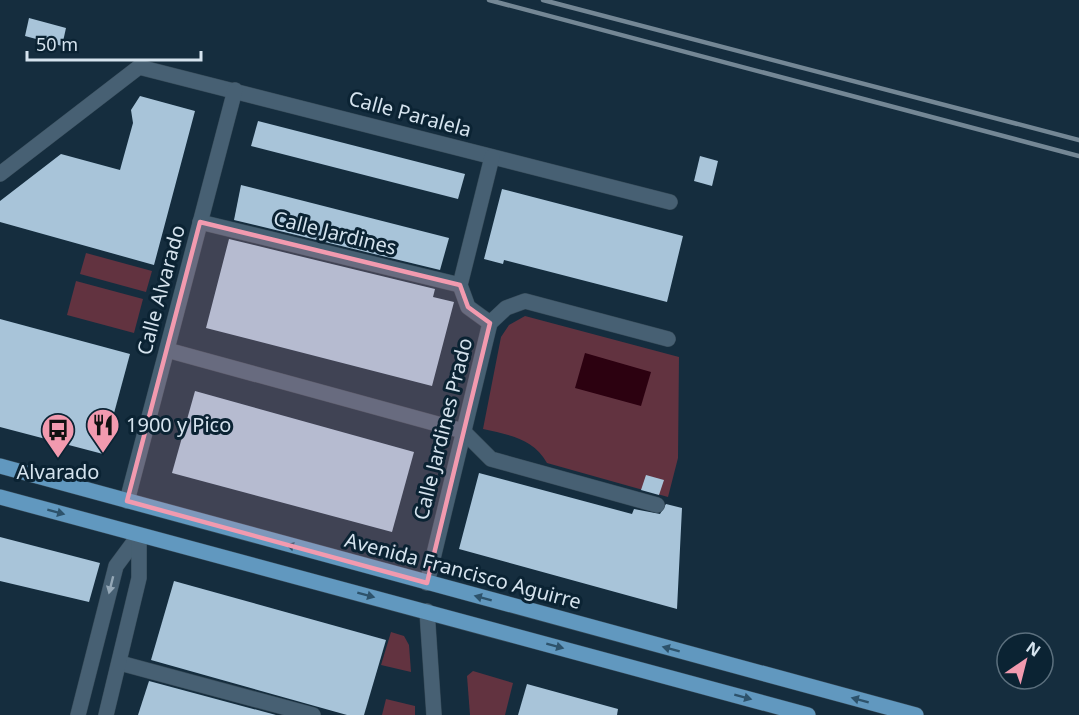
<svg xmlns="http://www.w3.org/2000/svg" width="1079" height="715" viewBox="0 0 1079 715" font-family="'Noto Sans',sans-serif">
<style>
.green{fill:#623340}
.water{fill:#2c0110}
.building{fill:#a8c4d9}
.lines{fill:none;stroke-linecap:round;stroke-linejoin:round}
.street-casing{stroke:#374b59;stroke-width:16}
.primary-casing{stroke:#374b59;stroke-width:16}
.street{stroke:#476073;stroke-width:15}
.primary{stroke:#6198bf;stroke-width:15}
.rail{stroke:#748795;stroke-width:4.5}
.oneway{fill:#2d526b}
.oneway2{fill:#95a8b7}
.marked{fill:#f29aaf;fill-opacity:0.2;stroke:#f29aaf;stroke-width:4.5;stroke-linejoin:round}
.labels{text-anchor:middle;stroke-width:6;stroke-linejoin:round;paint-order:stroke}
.street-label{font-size:20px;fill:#d5e3ee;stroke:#0b2333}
.poi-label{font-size:20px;fill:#d5e3ee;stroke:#0b2333;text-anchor:start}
</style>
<rect width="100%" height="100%" fill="#152d3e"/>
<!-- green -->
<g class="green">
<polygon points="86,253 152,271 146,292 80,274"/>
<polygon points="76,281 143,299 134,333 67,315"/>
<path d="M525,316L679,357L678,458L668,497L547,463C533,438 509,435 483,429L501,337L509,325Z"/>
<polygon points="391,632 404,636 409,645 411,672 381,665"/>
<polygon points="473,671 513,683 505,715 470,715 467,676"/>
<polygon points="386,699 415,706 415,715 382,715"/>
</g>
<!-- water -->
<polygon class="water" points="585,353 651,372 641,406 575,388"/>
<!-- building -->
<g class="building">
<polygon points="29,18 66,28 62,46 25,36"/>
<polygon points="140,96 195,111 154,265 0,222 0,201 61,154 120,170 133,123 131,110"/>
<polygon points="258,121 465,174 458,199 251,146"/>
<polygon points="700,156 718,161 712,186 694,181"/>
<polygon points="241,185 449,238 440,270 234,220"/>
<polygon points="502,189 683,236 667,302 504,260 503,264 484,259"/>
<polygon points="229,239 435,289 433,297 454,302 432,386 206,328"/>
<polygon points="0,319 130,354 103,454 0,427"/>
<polygon points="195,391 414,452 392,532 172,473"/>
<polygon points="479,473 632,514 634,509 660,514 666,504 682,508 677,609 459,549"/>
<polygon points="646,475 664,480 659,495 641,490"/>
<polygon points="0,537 100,563 89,602 0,581"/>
<polygon points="174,581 386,640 364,715 347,715 151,660"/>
<polygon points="149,681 276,715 138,715"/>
<polygon points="527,684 618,709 617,715 518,715"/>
</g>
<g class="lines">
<!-- street casing -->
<g class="street-casing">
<g id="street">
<polyline points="0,174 139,67 670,202"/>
<polyline points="200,222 460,285"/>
<polyline points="490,323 506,308 525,301 668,339"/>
<polyline points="167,350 463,431 491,459 657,505"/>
<polyline points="127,501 235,90"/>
<polyline points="427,583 490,323 468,307 460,285 492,157"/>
<polyline points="427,611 434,715"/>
<polyline points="120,663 313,715"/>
<polyline points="78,715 116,566 139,535"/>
<polyline points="106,715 139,578 139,535"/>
</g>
</g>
<!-- primary casing -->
<g class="primary-casing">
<g id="primary">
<polyline points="0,466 916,715"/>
<polyline points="0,497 808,715"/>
</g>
</g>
<!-- street -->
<use href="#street" class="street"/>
<!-- primary -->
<use href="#primary" class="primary"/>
<!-- rail -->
<g class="rail">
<polyline points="489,0 1079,156"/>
<polyline points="543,0 1079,140"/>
</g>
</g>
<!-- one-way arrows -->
<defs><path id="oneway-solid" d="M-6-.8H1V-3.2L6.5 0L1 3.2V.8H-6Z" transform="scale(1.5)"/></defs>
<g class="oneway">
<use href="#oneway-solid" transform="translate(56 512) rotate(15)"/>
<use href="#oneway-solid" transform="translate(295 547) rotate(-165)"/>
<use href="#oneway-solid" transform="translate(366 595) rotate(15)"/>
<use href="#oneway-solid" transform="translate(483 598) rotate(-165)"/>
<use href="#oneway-solid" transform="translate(555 646) rotate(15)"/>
<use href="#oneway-solid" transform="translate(671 649) rotate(-165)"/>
<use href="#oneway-solid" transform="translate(743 697) rotate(15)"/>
<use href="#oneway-solid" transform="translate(860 700) rotate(-165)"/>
</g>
<use class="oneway2" href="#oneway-solid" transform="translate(111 585) rotate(104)"/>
<!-- marked area -->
<path class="marked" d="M200,222L460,285L468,307L490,323L427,583L127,501Z"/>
<!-- icons -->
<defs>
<g id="restaurant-pin" transform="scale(1.725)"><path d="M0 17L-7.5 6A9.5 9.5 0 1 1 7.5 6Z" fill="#f29aaf" stroke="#0b2333"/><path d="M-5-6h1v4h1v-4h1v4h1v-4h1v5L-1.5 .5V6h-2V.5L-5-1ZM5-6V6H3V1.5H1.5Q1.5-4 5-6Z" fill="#111"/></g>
<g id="bus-pin" transform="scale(1.725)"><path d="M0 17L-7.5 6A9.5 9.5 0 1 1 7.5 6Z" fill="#f29aaf" stroke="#0b2333"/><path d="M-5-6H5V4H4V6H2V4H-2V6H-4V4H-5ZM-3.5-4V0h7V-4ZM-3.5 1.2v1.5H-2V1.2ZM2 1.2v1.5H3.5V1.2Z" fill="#111"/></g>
</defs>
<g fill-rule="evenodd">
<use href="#restaurant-pin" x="103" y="425"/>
<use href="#bus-pin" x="58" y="430"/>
</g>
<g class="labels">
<!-- street labels -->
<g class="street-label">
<text transform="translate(410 114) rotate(15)" y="7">Calle Paralela</text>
<text transform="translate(335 233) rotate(14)" y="7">Calle Jardines</text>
<text transform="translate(161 290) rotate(-75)" y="7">Calle Alvarado</text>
<text transform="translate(443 429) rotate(-76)" y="7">Calle Jardines Prado</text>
<text transform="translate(463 571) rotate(15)" y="7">Avenida Francisco Aguirre</text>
</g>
<!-- poi labels -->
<g class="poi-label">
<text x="126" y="432">1900 y Pico</text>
<text x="58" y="479" text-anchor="middle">Alvarado</text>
</g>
</g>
<!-- north arrow -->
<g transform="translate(1025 661) rotate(35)"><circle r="28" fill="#0b2333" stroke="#5c707e" stroke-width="1.5"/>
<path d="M0-4.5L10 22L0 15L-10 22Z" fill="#f29aaf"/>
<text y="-9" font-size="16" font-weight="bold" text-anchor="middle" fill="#d5e3ee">N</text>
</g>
<!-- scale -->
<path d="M27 51v9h174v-9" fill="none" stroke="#d5e3ee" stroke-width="3"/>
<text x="36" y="51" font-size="18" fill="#d5e3ee" stroke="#0b2333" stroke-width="4.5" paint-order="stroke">50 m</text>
</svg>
